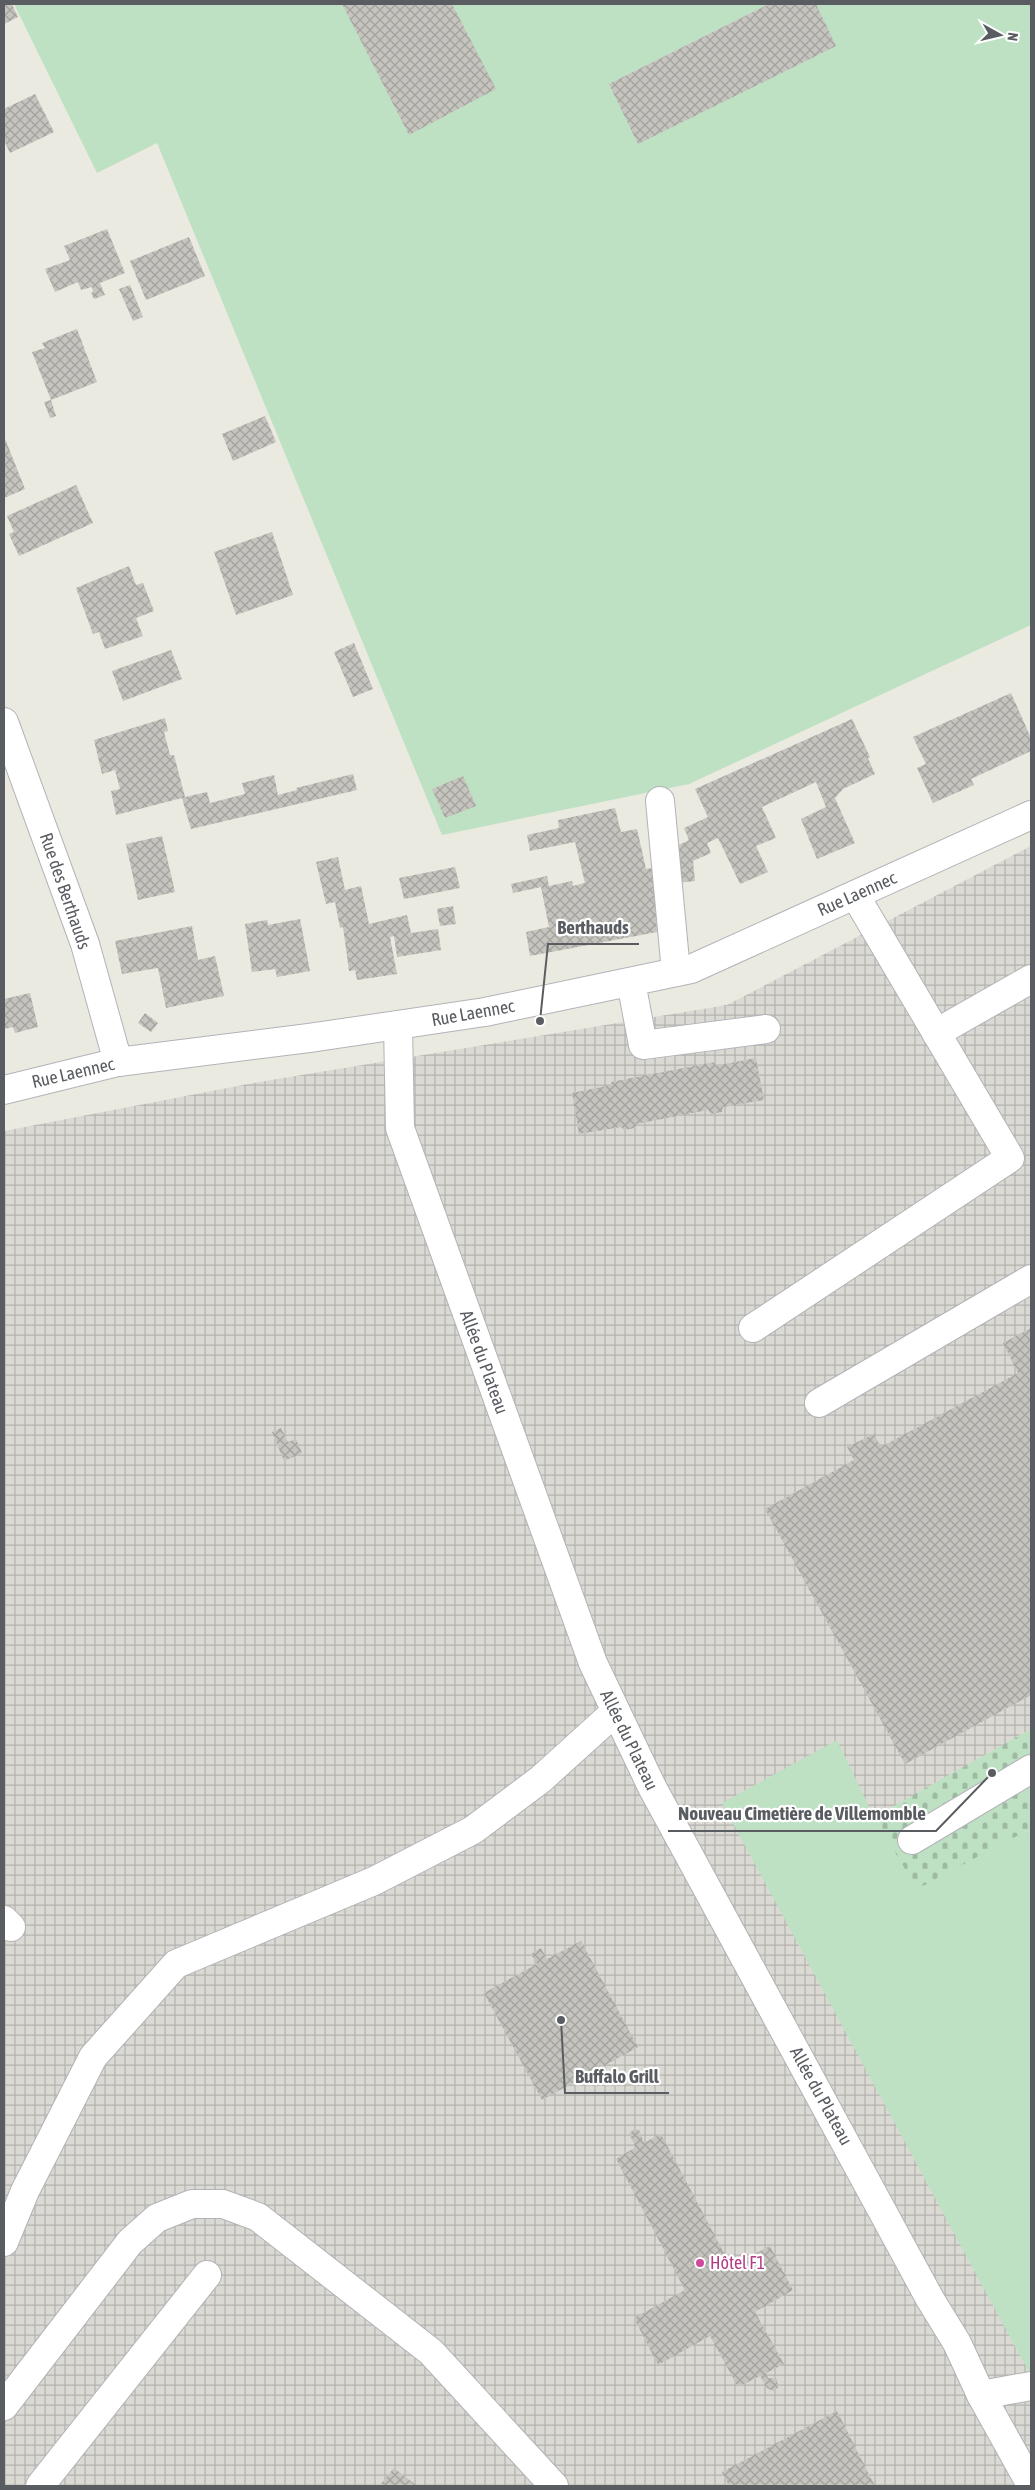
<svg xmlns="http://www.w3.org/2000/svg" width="1035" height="2490" viewBox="0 0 1035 2490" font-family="'Asap Condensed',sans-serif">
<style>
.industrial{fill:url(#industrial-grid)}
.green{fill:#bfe1c3}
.cemetery{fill:url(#cemetery-stones)}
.building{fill:url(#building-cross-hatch)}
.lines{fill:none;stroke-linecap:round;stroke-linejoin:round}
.minor-casing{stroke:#b2b3b8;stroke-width:30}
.minor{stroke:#fff;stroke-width:28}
.hotel-dot{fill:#d1479c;stroke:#fff;stroke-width:2}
.labels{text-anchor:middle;stroke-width:4.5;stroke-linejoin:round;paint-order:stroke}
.street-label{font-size:18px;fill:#595c61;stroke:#fff}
.hotel-label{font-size:18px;fill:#b23c85;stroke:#fff;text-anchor:start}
.leader{fill:none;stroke:#595c61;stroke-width:2}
.callout-dot{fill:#595c61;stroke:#fff;stroke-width:2}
.callout-label{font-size:19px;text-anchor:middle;font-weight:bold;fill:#595c61;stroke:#fff;stroke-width:4.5;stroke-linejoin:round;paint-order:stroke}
</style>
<defs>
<pattern id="industrial-grid" width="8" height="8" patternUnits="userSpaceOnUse" patternTransform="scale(1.25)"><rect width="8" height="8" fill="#dad9d3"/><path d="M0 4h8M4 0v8" fill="none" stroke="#b4b3af"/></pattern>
<pattern id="cemetery-stones" width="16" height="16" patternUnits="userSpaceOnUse" patternTransform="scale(1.25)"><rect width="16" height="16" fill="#bfe1c3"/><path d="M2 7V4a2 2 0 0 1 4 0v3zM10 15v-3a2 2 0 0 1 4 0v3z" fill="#9ebaa2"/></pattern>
<pattern id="building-cross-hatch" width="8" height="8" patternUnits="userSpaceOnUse" patternTransform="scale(1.25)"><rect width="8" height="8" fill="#c6c4be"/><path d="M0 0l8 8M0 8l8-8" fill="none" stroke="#a4a29e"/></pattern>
</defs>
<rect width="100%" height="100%" fill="#ebeae1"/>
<!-- industrial -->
<polygon class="industrial" points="1031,846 1031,1729 874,1818 1031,1836 1031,2486 4,2486 4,1131 259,1082 727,1005"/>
<!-- green -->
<g class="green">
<polygon points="14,4 1031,4 1031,625 689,784 442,835 157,143 97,173"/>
<polygon points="837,1740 874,1817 917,1889 1028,1830 1031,1836 1031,2376 722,1803"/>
</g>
<!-- cemetery -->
<polygon class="cemetery" points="1031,1729 1031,1836 1028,1830 917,1889 874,1817"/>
<!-- building -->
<g class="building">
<polygon points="4,4 12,4 18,17 4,24"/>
<polygon points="342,4 452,4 496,89 409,135"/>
<polygon points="769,4 816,4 836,46 638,144 609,84"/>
<polygon points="35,94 54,132 10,153 4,140 4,109"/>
<polygon points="107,229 125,273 100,283 105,295 94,299 91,293 93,292 92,287 81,290 78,282 55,292 45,269 70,260 64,246"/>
<polygon points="189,237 205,276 146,300 130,261"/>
<polygon points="130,285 143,317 133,321 119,289"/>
<polygon points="77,329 97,382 51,400 32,352 45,348 42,343"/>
<polygon points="51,400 56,416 50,418 44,402"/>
<polygon points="265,416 276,442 233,461 222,434"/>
<polygon points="4,436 25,489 4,498"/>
<polygon points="76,485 93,523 19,556 9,534 14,532 7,516"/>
<polygon points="272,532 293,595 236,615 214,552"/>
<polygon points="129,566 136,585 143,583 154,611 136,618 143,636 105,649 99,632 93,634 76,588"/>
<polygon points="354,643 373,689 353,697 334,652"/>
<polygon points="171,650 182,679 123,701 112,671"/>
<polygon points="1011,693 1031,738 1031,751 971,779 974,785 933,803 917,768 926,764 913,737"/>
<polygon points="165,718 168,731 164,732 170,755 174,755 185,797 207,792 210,803 245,794 242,783 274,775 278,795 297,790 296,788 353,774 357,790 191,829 182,798 116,815 111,791 120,789 115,770 102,774 94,740"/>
<polygon points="852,719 870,757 868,758 875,774 843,789 835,798 855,843 817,859 801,819 826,807 816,782 762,807 776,838 756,846 768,872 740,884 718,838 707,843 711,853 693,861 695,881 677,883 673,848 689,840 684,828 708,817 695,789"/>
<polygon points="463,776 476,806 445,818 432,789"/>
<polygon points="615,808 621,832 637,829 646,869 653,868 657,932 530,956 526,932 549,927 541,887 513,893 511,884 547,876 549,886 572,881 573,886 585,883 575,842 530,851 527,835 559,828 558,820"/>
<polygon points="162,836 175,892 138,900 126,844"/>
<polygon points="338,857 345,890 361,886 369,924 407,915 411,933 438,929 441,950 397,957 394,936 390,937 397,974 357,980 355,970 349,971 343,927 340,928 335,902 326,904 316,862"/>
<polygon points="455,867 460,888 404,899 399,878"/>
<polygon points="453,906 456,924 440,926 437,909"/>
<polygon points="300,919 310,971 277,977 275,969 252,972 245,924 267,920 268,925"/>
<polygon points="192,926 198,960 215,956 224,996 166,1008 158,968 122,974 115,941"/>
<polygon points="30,993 38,1027 15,1033 13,1027 4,1029 4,999"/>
<polygon points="145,1013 158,1023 151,1032 138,1023"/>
<polygon points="756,1058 764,1100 723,1107 722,1112 711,1114 708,1110 636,1124 635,1128 624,1130 621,1127 579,1134 572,1093 611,1085 611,1082 715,1062 715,1066"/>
<polygon points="1031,1328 1031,1695 905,1764 765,1509 854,1460 847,1447 874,1434 881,1447 1018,1373 1003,1343"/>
<polygon points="281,1428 288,1442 296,1439 302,1453 284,1461 272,1432"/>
<polygon points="581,1941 638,2047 542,2100 484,1993 537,1964 531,1954 541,1948 547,1959"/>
<polygon points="634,2129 639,2130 644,2143 661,2134 731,2266 770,2246 793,2290 755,2312 784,2364 766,2373 768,2378 777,2379 778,2388 773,2391 767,2388 760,2376 738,2387 710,2336 658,2365 634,2318 685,2290 616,2159 636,2147 629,2134"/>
<polygon points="837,2411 875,2486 729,2486 722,2472"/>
<polygon points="394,2468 417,2486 379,2486"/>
</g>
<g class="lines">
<!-- minor casing -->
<g class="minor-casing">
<g id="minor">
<polyline points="4,722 85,944 118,1062"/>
<polyline points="660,801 676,972"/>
<polyline points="631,982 643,1045 766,1029"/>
<polyline points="398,1025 400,1128 593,1663 652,1787 930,2299 957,2343 981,2395 1031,2485"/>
<polyline points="936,1033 1031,979"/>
<polyline points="4,1090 118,1062 309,1038 485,1012 691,969 1031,815"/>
<polyline points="753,1328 1010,1158 855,895"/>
<polyline points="819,1403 1031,1279"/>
<polyline points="912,1840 1031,1769"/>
<polyline points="4,1920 11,1927"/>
<polyline points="4,2242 25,2191 93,2057 176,1964 374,1881 473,1830 541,1779 615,1712"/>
<polyline points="981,2395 1031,2386"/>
<polyline points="4,2406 130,2242 157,2218 192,2204 223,2204 258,2217 431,2352 554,2486"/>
<polyline points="40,2486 207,2275"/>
</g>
</g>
<!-- minor -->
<use href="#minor" class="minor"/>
</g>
<!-- markers -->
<circle class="hotel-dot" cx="700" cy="2263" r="5"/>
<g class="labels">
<!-- street labels -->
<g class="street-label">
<text transform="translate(65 891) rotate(71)" y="6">Rue des Berthauds</text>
<text transform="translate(857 894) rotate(-24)" y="6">Rue Laennec</text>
<text transform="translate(473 1013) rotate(-10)" y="6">Rue Laennec</text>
<text transform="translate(73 1073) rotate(-13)" y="6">Rue Laennec</text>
<text transform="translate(484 1362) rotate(70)" y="6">Allée du Plateau</text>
<text transform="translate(629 1740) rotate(64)" y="6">Allée du Plateau</text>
<text transform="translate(821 2096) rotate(61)" y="6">Allée du Plateau</text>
</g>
<!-- hotel labels -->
<g class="hotel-label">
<text x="710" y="2269">Hôtel F1</text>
</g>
</g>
<!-- callouts -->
<path class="leader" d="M540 1021L548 944H639M992 1773L936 1831H668M561 2020L565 2093H669"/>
<g class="callout-dot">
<circle cx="540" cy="1021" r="5"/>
<circle cx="992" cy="1773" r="5"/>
<circle cx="561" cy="2020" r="5"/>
</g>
<g class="callout-label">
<text x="593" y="934">Berthauds</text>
<text x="802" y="1820">Nouveau Cimetière de Villemomble</text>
<text x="617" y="2083">Buffalo Grill</text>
</g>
<!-- border -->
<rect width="1035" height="2490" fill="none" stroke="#595c61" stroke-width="10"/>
<!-- north arrow -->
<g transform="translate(1000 35) rotate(98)" stroke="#ffffff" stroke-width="4" paint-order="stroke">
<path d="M0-4L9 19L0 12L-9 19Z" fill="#595c61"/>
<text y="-8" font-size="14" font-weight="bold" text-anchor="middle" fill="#595c61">N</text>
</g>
</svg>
